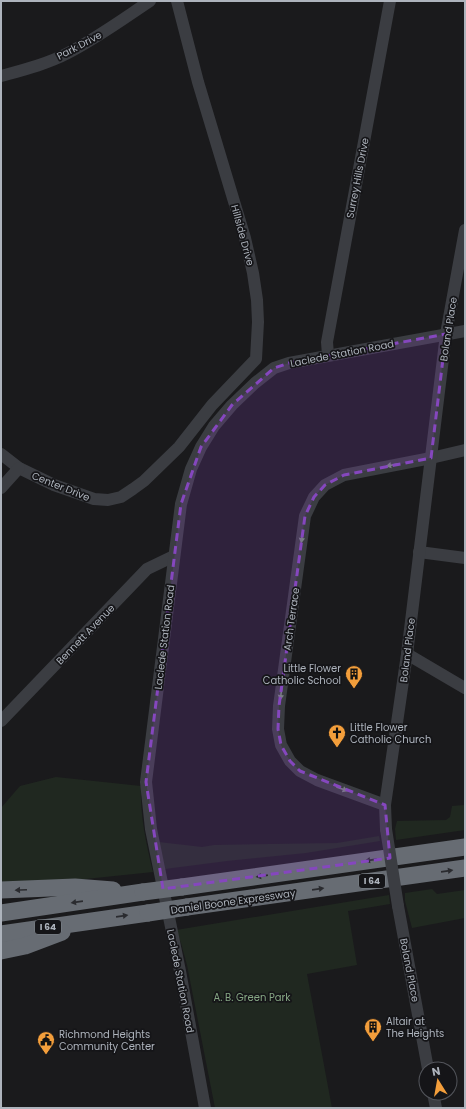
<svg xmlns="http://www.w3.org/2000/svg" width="466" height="1109" viewBox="0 0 466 1109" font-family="Poppins,sans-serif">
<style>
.green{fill:#202820}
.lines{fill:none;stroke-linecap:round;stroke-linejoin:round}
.minor{stroke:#3b3d42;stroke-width:12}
.highway{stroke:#676c73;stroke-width:17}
.minor-bridge{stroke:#3b3d42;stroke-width:12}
.highway-bridge{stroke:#676c73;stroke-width:17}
.oneway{fill:#7a7e85}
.oneway2{fill:#2a2b2f}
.marked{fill:#8547be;fill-opacity:0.2;stroke:#8547be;stroke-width:3;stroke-dasharray:8 5;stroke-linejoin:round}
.labels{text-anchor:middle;stroke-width:3.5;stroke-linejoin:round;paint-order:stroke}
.shield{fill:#151518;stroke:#7f848b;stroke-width:1}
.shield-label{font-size:9px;font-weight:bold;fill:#adb3bc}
.street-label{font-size:10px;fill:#adb3bc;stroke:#151518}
.poi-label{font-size:10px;fill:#adb3bc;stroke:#151518;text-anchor:start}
.park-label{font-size:10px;fill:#86a784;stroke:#151518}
</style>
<rect width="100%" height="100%" fill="#1a1a1c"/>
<!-- green -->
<g class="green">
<path d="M56,777L141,786C140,816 146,843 153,872L76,880L1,884V808L20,786Z"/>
<polygon points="465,805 465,830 396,840 395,829 397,821 446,820 450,817 452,806"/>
<polygon points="379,836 380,841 306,853 227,861 165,869 159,842 202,847 214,845 337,843"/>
<polygon points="432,889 437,894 465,890 465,918 412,928 405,901 405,893"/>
<polygon points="389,895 390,904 348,911 357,965 307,974 332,1108 215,1108 187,965 181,943 176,930"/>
</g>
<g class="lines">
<!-- minor -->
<g class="minor">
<path d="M1,76C23,70 47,64 68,53C97,38 123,19 150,1"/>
<polyline points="328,355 327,342 390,1"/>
<polyline points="1,454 19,468 54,485 94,499 108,500 121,497 133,489 144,481 179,447 212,405 256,359 258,322 257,300 253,273 245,238 198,82 177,1"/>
<polyline points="1,488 19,468"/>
<polyline points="419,552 465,558"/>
<polyline points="407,654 465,688"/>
<polyline points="1,721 147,569 174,556"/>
<polyline points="385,805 317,780 300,771 290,761 281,745 278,729 279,706 305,516 314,497 325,485 344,475 431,458 465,450"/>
<polyline points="386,829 385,805 407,654 446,334 465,230"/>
<polyline points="398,906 428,1069"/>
<polyline points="433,1093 436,1108"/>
<polyline points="205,1108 180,971 151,829 146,782 181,504 191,469 201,447 214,426 232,405 255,383 274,368 289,363 465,331"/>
</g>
<!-- highway -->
<g class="highway">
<polyline points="182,887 465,847"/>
<polyline points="1,890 75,887 113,890"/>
<polyline points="187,907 465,868"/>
<polyline points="1,913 143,892"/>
<polyline points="1,934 148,913"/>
<polyline points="1,951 25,946 62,932"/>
</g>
<!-- minor-bridge -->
<polyline class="minor-bridge" points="386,829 398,906"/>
<!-- highway-bridge -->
<g class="highway-bridge">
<polyline points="143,892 182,887"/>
<polyline points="148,913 187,907"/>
</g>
</g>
<!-- one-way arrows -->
<defs><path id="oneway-solid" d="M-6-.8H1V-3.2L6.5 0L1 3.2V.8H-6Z"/></defs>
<g class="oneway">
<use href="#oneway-solid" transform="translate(392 465) rotate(169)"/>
<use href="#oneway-solid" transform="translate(302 537) rotate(98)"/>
<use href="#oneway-solid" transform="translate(281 694) rotate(98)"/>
<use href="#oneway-solid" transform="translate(342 789) rotate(20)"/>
</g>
<g class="oneway2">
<use href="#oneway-solid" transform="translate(371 860) rotate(172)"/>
<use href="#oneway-solid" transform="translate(447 871) rotate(-8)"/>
<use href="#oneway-solid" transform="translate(262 876) rotate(172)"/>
<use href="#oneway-solid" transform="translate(318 889) rotate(-8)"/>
<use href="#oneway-solid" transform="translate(21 890) rotate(178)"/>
<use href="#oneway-solid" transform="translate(77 902) rotate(172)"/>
<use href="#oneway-solid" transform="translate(122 916) rotate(-8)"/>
</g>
<!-- marked area -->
<path class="marked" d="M446,334L431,458L344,475L325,485L314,497L305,516L279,706L278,729L281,745L290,761L300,771L385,805L390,858L163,889L146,782L181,504L201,447L232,405L274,368L289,363Z"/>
<!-- icons -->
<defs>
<g id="building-pin" transform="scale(0.9)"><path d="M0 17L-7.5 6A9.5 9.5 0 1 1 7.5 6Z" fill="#f39e3b" stroke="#151518"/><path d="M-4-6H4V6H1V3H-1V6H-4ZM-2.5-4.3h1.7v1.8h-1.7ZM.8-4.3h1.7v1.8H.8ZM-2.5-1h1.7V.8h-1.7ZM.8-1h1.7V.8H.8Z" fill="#111"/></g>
<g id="church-pin" transform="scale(0.9)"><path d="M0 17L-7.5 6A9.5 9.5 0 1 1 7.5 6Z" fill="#f39e3b" stroke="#151518"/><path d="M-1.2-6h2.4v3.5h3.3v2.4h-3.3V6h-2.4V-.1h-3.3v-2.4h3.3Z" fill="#111"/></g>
<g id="civic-pin" transform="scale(0.9)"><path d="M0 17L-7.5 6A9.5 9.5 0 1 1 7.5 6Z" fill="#f39e3b" stroke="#151518"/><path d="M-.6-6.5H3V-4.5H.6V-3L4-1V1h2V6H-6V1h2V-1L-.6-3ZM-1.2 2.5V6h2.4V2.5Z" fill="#111"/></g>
</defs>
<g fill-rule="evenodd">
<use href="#building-pin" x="354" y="674"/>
<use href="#church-pin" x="337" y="733"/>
<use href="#building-pin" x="373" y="1027"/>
<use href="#civic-pin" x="46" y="1040"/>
</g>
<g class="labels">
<!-- shield labels -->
<g class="shield">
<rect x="359" y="874" width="26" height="14" rx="3"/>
<rect x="35" y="920" width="26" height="14" rx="3"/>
</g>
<g class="shield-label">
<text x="372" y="884">I 64</text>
<text x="48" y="930">I 64</text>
</g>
<!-- street labels -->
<g class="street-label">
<text transform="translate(79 45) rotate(-28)" y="4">Park Drive</text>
<text transform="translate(357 178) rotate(-79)" y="4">Surrey Hills Drive</text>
<text transform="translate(243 235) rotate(75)" y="4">Hillside Drive</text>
<text transform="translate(448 329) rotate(-81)" y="4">Boland Place</text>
<text transform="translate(342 353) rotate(-11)" y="4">Laclede Station Road</text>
<text transform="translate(61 486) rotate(22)" y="4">Center Drive</text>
<text transform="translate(291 619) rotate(-82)" y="4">Arch Terrace</text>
<text transform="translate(85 634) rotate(-46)" y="4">Bennett Avenue</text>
<text transform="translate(164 637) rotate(-83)" y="4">Laclede Station Road</text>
<text transform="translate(407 650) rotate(-83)" y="4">Boland Place</text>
<text transform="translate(233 901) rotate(-8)" y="4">Daniel Boone Expressway</text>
<text transform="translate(410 970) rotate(79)" y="4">Boland Place</text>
<text transform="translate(181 981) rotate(79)" y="4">Laclede Station Road</text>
</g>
<!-- poi labels -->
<g class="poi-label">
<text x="341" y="672" text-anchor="end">Little Flower<tspan x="341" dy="12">Catholic School</tspan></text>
<text x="350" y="731">Little Flower<tspan x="350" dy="12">Catholic Church</tspan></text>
<text x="386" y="1025">Altair at<tspan x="386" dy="12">The Heights</tspan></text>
<text x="59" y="1038">Richmond Heights<tspan x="59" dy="12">Community Center</tspan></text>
</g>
<!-- park labels -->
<g class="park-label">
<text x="252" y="1001">A. B. Green Park</text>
</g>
</g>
<!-- border -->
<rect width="466" height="1109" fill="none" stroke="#adb3bc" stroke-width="4"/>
<!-- north arrow -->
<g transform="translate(438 1081) rotate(349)"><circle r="19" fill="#151518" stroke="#52545a"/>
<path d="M0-3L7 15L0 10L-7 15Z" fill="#f39e3b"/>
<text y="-6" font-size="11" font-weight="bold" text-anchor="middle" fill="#adb3bc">N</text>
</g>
</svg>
